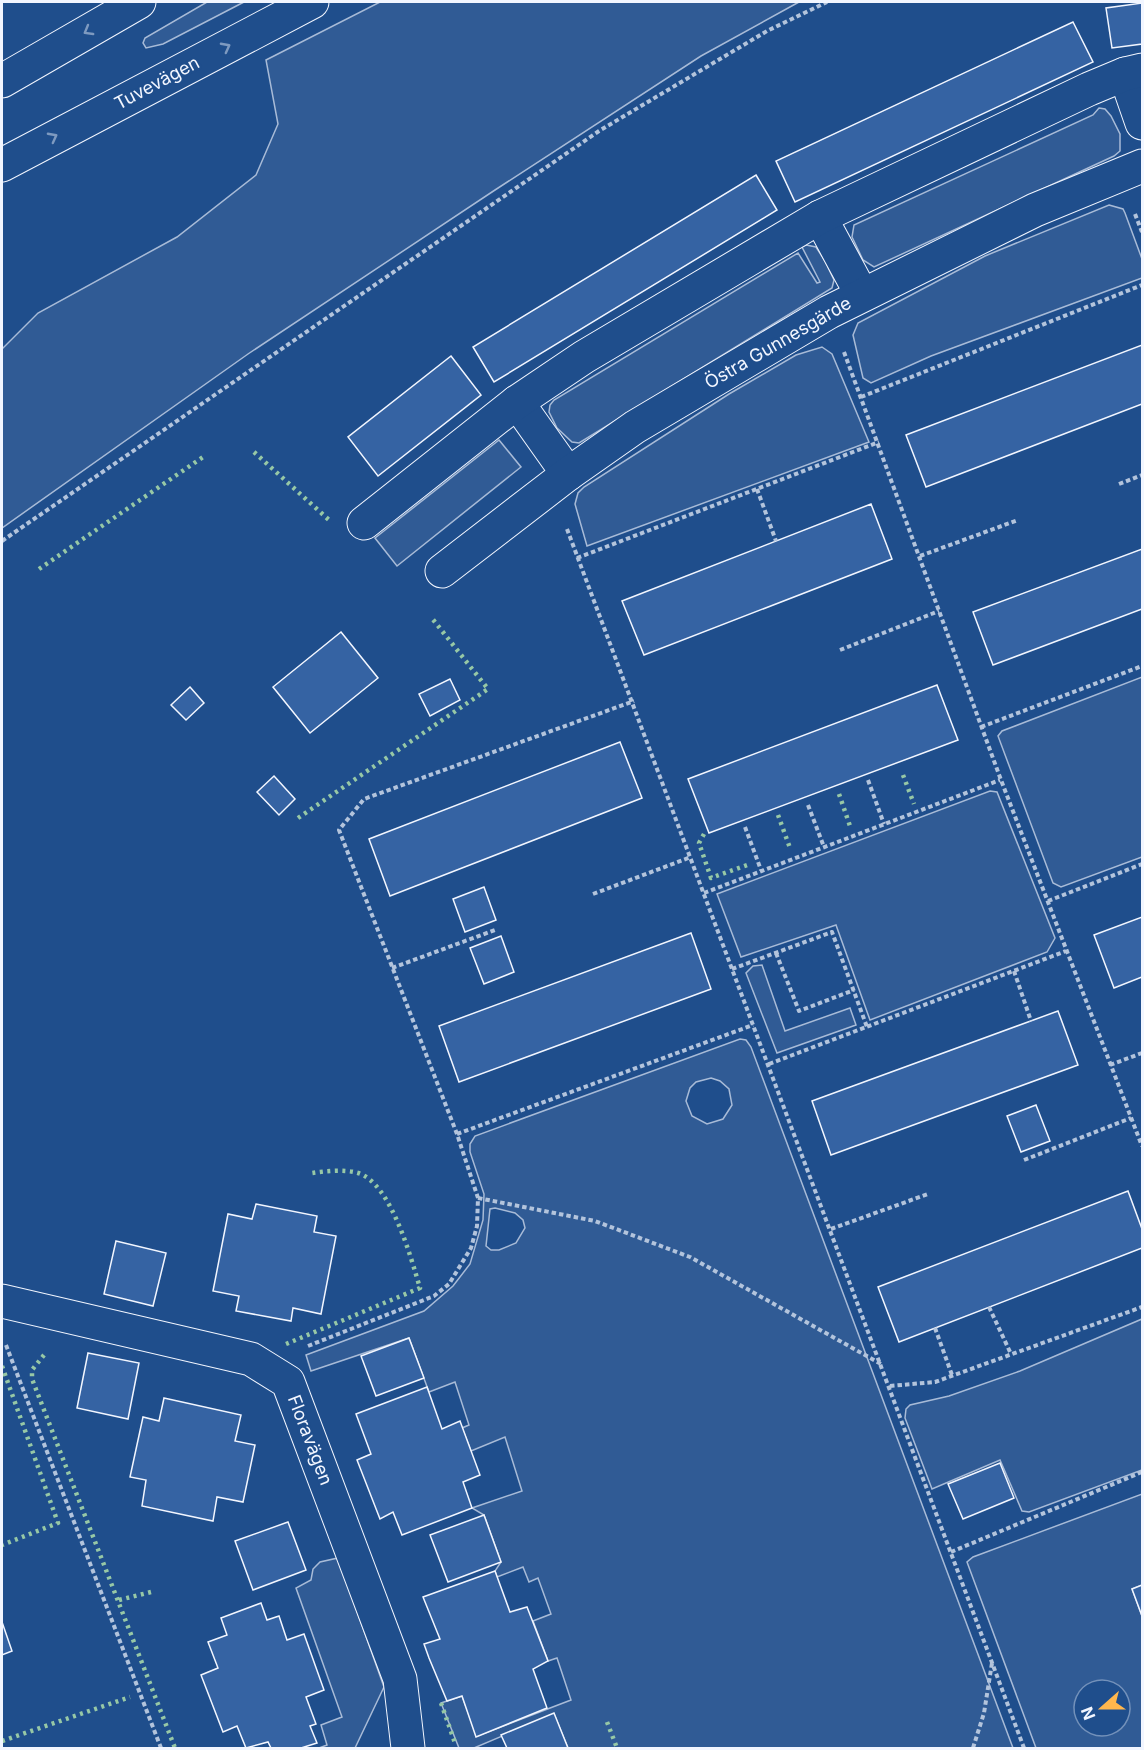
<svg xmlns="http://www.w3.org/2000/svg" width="1144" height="1750" viewBox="0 0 1144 1750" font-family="Inter,sans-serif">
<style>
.built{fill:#305b95;stroke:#a8bbd7;stroke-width:1.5;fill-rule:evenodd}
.building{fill:#3563a3;stroke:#f2f6ff;stroke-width:1.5}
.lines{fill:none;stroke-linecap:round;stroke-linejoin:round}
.minor-casing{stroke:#f2f6ff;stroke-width:35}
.major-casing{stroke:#f2f6ff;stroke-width:35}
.path{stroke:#b3c4dc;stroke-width:4;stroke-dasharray:4.5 3;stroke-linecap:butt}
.minor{stroke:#1f4e8c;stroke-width:33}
.major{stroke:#1f4e8c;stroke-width:33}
.hedge{stroke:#97c8a6;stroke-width:4.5;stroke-dasharray:3 4.5;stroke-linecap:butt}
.oneway{stroke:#7e9ac0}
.labels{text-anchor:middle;stroke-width:4.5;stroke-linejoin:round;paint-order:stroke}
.street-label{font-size:18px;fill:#f2f6ff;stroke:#1f4e8c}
</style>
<rect width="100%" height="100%" fill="#1f4e8c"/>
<!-- built -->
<g class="built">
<polygon points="207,2 244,2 163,44 146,48 143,43 145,38"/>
<polygon points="380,2 799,2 701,56 495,190 248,354 2,528 2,349 38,313 177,237 256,175 278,124 266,60"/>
<polygon points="1099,108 1105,109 1111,116 1120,134 1120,151 1114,156 874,267 863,260 852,237 854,225 1093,115"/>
<polygon points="1109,205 1123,209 1125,213 1142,259 1142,278 931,356 871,383 863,378 853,335 858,323 985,256"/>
<polygon points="806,245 816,247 825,261 834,280 832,288 579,443 572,442 557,428 549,412 550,405 554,400 798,253 817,283 820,282 802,247"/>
<polygon points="822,347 832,354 869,442 587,546 575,504 578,493 584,487 729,394 796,355"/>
<polygon points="499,440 521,467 397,566 375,538"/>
<polygon points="1142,677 1142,857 1061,887 1053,883 998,736 1002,731"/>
<polygon points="990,791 997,792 1055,938 1047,952 870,1020 836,925 741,957 717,894"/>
<polygon points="762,965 785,1031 850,1008 856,1025 777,1053 746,973 753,966"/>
<path d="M740,1039L746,1040L751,1047L1013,1748H568L554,1714L474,1748H459L441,1703L462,1696L477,1736L571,1700L557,1658L548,1661L533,1621L551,1614L538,1578L529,1582L523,1567L497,1577L495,1571L501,1562L484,1515L472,1508L522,1491L505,1437L471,1451L462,1428L469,1425L455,1382L429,1392L409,1338L311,1371L306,1355L424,1311L453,1286L470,1264L483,1220L484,1194L470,1152V1144L475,1136ZM711,1078L720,1081L729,1089L732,1105L723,1119L707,1124L692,1116L686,1101L690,1088L696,1082ZM495,1208L515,1213L523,1220L525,1228L516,1243L499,1250H491L486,1246L490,1209Z"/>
<polygon points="1142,1319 1142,1470 1029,1512 1022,1511 1000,1460 932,1489 905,1418 906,1409 910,1405 949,1396 1020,1371"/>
<path d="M1142,1494V1585L1132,1589L1142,1616V1748H1036L967,1562L973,1557ZM1084,1690H1120V1726H1084Z"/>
<polygon points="338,1558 384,1687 355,1748 319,1748 327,1745 321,1725 342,1717 296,1588 311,1580 313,1569 320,1562"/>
</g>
<!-- building -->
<g class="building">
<polygon points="1142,3 1142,44 1112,48 1106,8"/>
<polygon points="1073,22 1093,62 795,202 776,161"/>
<polygon points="756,175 777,210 494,382 473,347"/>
<polygon points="1142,345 1142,404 926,487 906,435"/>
<polygon points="451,356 481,395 378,476 348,437"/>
<polygon points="871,504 892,559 644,655 622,601"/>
<polygon points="1142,549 1142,609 993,665 973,612"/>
<polygon points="341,632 378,678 310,733 273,687"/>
<polygon points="450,679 460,700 430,716 419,694"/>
<polygon points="937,685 958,740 709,833 688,779"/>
<polygon points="190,687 204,703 186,720 171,705"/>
<polygon points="620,742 642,798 390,896 369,839"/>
<polygon points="274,776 295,799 279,815 257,792"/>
<polygon points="484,887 496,920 465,932 453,899"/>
<polygon points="1142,917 1142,977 1114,988 1094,935"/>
<polygon points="691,933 711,989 459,1082 439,1026"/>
<polygon points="501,936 514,972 484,984 470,948"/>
<polygon points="1058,1011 1078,1065 831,1155 812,1101"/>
<polygon points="1036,1105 1050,1141 1021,1152 1007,1116"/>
<polygon points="1128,1191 1142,1229 1142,1248 899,1342 878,1287"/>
<polygon points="256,1204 317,1216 314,1232 336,1236 321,1314 293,1308 291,1321 236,1311 239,1296 213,1291 228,1214 252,1219"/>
<polygon points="116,1241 166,1253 153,1306 104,1294"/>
<polygon points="409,1338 424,1378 376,1396 361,1356"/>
<polygon points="88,1353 139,1363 128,1419 77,1408"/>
<polygon points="427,1387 442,1429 460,1421 480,1475 463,1482 472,1508 402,1535 393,1512 380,1519 357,1460 371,1454 356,1414"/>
<polygon points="164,1398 241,1415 235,1441 255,1445 243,1502 217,1497 213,1521 142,1506 146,1480 130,1477 143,1417 159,1421"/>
<polygon points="1000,1463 1014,1498 963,1519 948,1484"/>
<polygon points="484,1515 501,1562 448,1582 430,1535"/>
<polygon points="288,1522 306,1570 253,1590 235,1541"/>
<polygon points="495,1571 510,1612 527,1607 548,1661 533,1669 547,1708 476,1737 462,1696 447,1701 429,1658 424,1644 440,1639 423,1597"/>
<polygon points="1142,1585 1142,1616 1132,1589"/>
<polygon points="261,1603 267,1620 279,1616 287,1640 304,1634 324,1690 306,1697 316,1724 310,1726 317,1743 301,1748 271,1748 268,1742 246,1748 237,1726 223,1732 201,1675 218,1668 208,1642 227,1635 221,1618"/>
<polygon points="2,1622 12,1651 2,1655"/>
<polygon points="554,1713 568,1748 507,1748 501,1735"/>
</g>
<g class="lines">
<!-- minor casing -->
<g class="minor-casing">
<g id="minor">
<polyline points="1125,74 1142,123"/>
<polyline points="820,217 862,295"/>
<polyline points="517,402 568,474"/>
<polyline points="364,523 517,402 584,357 820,217 1089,89 1125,74 1142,70"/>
<polyline points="442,571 568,474 635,427 829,312 1035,210 1142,166"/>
<polyline points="2,1301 251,1359 288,1382 400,1679 408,1748"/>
</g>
</g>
<!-- major casing -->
<g class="major-casing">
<g id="major">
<polyline points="2,81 139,2"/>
<polyline points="2,165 312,2"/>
</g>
</g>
<!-- path -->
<g class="path">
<polyline points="1135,214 1142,232"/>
<polyline points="844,352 1001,780 1142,1146"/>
<polyline points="861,397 1142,285"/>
<polyline points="1119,484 1142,475"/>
<polyline points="757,489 776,541"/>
<polyline points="567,529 1024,1748"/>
<polyline points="2,541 599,131 767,31 827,2"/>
<polyline points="920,556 1018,520"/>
<polyline points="577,558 879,442"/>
<polyline points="840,650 939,611"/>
<polyline points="981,727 1142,666"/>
<polyline points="868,780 884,824"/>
<polyline points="808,805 824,847"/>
<polyline points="745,827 761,870"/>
<polyline points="704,893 1000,780"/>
<polyline points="593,894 691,857"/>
<polyline points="1048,901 1142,864"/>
<polyline points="776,953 799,1011 854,990"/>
<polyline points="392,968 495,930"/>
<polyline points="732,969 832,932 867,1027"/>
<polyline points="1014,971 1031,1021"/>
<polyline points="769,1064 1066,951"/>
<polyline points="1110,1065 1142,1053"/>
<polyline points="457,1134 753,1025"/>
<polyline points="1024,1160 1131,1118"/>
<polyline points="478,1198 595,1221 690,1257 881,1364"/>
<polyline points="831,1229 928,1194"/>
<polyline points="989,1307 1011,1354"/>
<polyline points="935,1328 952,1375"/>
<polyline points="6,1345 161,1748"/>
<polyline points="308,1346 434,1296 449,1284 471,1248 477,1226 478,1198 457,1134 339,830 364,799 634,701"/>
<polyline points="890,1386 935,1382 1142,1307"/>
<polyline points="951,1552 1142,1472"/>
<polyline points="973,1748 984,1713 992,1663"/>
</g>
<!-- minor -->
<use href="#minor" class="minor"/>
<!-- major -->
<use href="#major" class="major"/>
<!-- hedge -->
<g class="hedge">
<polyline points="254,452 329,520"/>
<polyline points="39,569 203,457"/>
<polyline points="903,775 914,804"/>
<polyline points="839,794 850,826"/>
<polyline points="778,815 790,848"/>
<polyline points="298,818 488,689 431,617"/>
<polyline points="704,834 699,843 711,878 750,864"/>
<path d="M286,1344L420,1288C411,1258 391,1183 358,1173C344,1169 326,1171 312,1173"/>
<polyline points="44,1355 32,1370 32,1379 175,1748"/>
<polyline points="2,1366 58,1523 2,1545"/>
<polyline points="119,1600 151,1592"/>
<polyline points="441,1703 455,1743"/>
<polyline points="607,1722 617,1748"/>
<polyline points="2,1741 130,1697"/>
</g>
</g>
<!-- one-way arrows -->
<defs><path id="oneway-chevron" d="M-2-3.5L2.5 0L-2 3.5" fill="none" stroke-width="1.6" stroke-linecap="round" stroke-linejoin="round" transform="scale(1.5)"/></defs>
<g class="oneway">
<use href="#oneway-chevron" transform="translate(88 31) rotate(150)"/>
<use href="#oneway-chevron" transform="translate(226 47) rotate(-28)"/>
<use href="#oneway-chevron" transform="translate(53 137) rotate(-28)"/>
</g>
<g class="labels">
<!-- street labels -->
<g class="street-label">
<text transform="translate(157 83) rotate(-28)" y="6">Tuvevägen</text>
<text transform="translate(778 343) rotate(-30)" y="6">Östra Gunnesgärde</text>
<text transform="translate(310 1440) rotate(69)" y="6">Floravägen</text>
</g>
</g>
<!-- border -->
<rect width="1144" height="1750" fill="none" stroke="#f2f6ff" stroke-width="6"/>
<!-- north arrow -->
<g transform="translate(1102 1708) rotate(249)"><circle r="28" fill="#1f4e8c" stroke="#7391ba" stroke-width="1.5"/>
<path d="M0-4.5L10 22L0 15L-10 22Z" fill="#ffb74d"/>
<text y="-9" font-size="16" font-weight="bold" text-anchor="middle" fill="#f2f6ff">N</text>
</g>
</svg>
